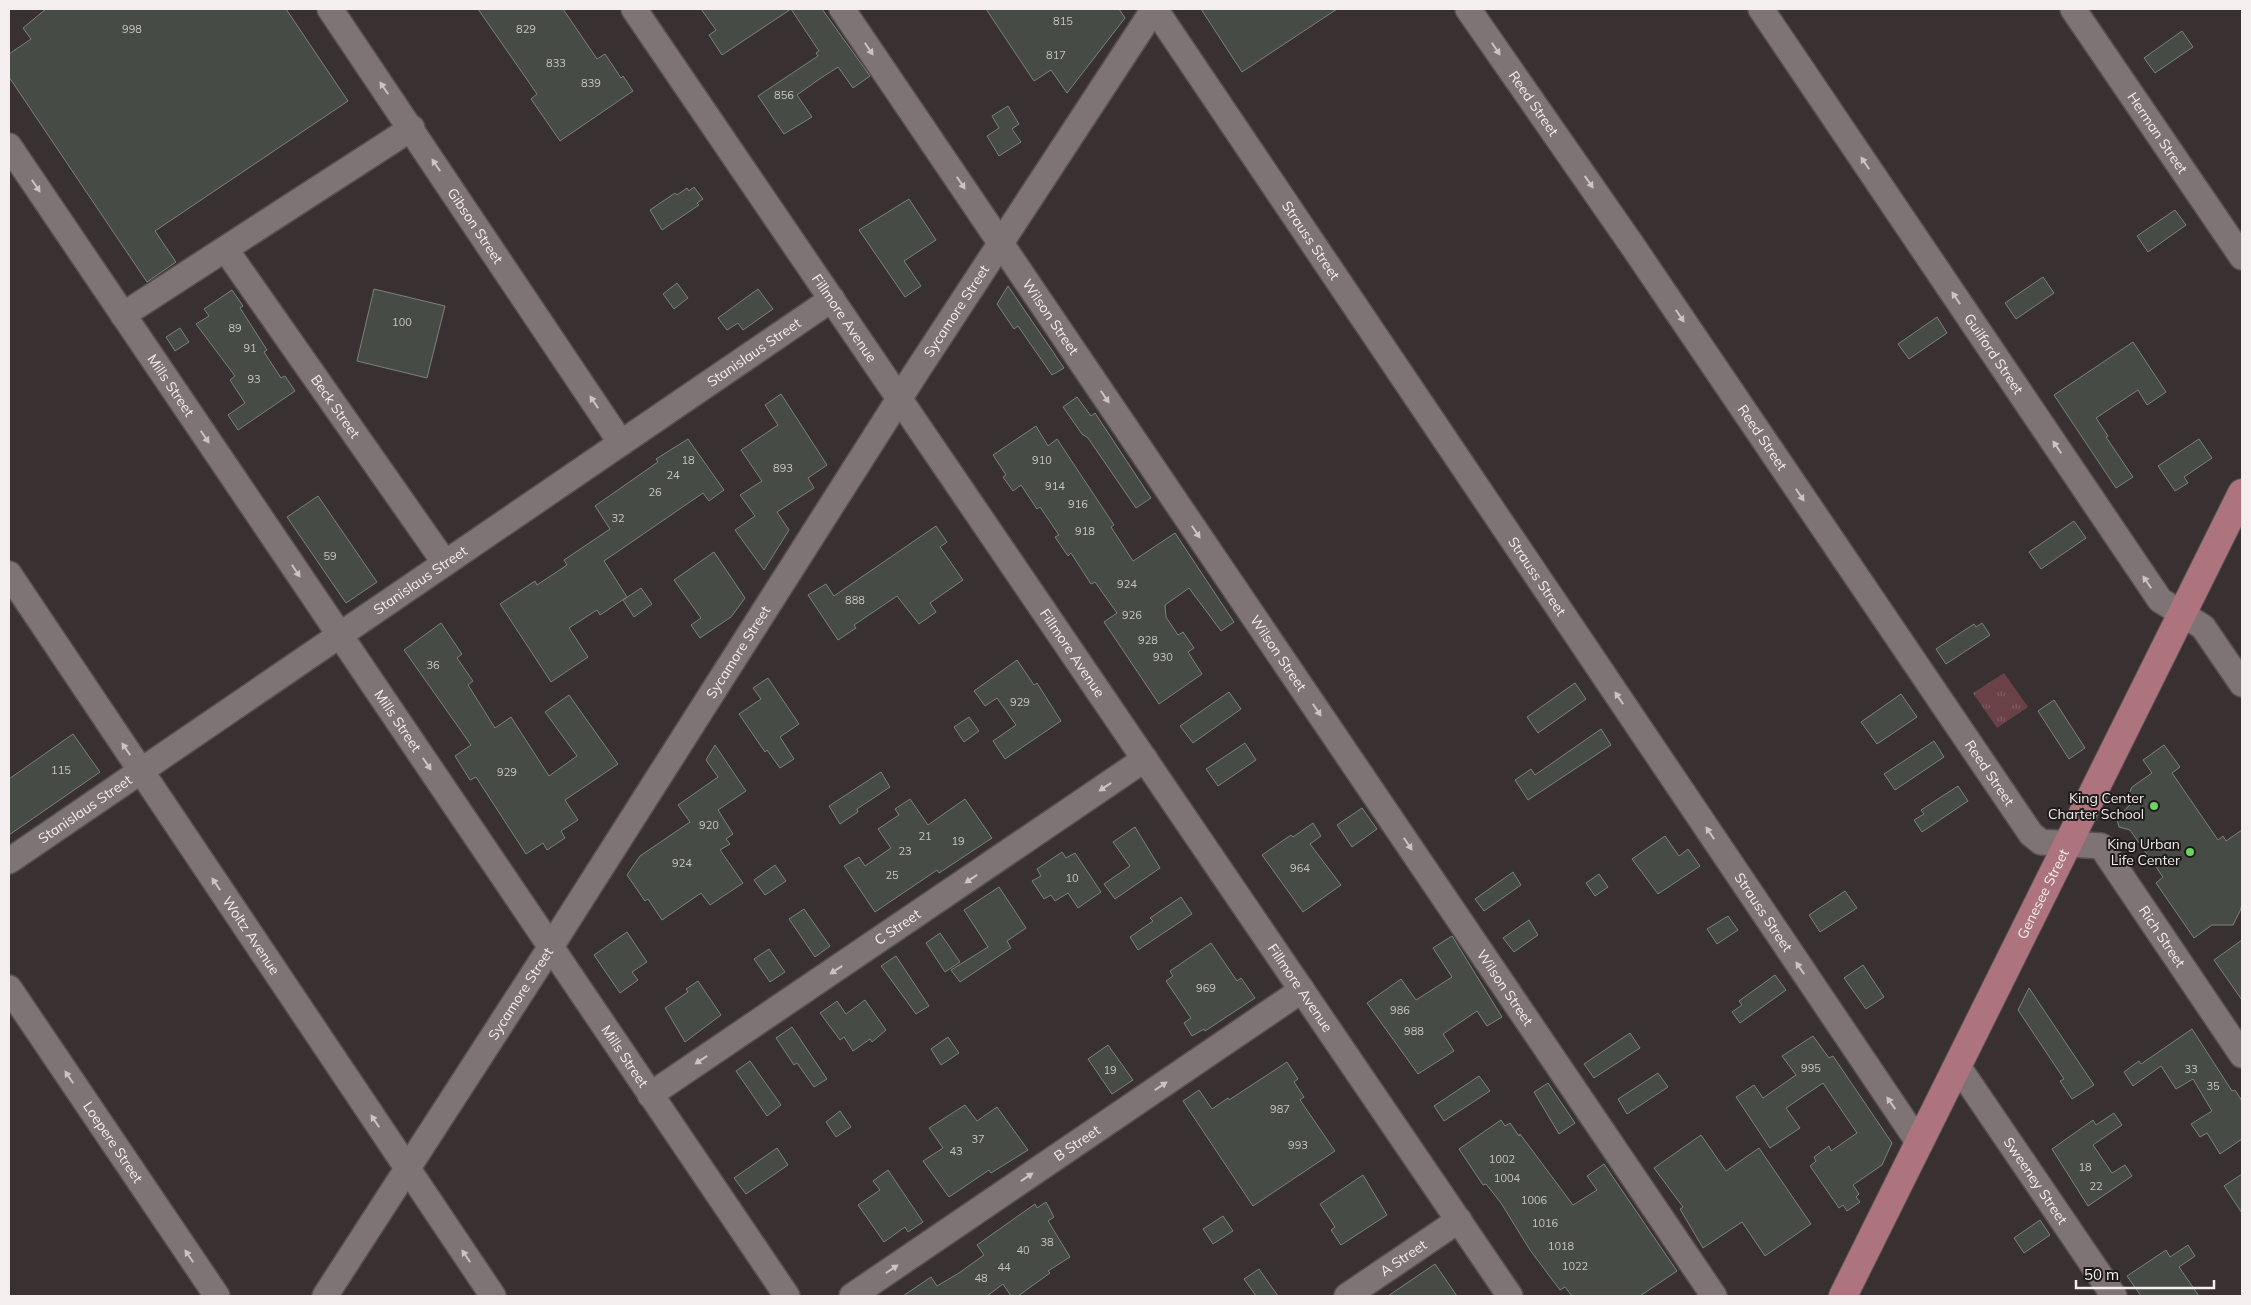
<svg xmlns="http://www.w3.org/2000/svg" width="2251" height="1305" viewBox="0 0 2251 1305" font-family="Mulish,sans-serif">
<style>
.park{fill:url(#park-tufts)}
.building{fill:#464b45;stroke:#7c827b}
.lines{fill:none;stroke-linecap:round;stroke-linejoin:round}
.minor-casing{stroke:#575050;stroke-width:28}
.major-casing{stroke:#575050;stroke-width:30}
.minor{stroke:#7e7375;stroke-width:25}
.major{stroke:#ad747d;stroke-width:28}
.oneway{fill:#cbc3c4}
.poi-dot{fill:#6dd361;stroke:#1e1a1a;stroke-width:2}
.labels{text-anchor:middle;stroke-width:4;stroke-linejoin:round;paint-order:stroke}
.number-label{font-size:11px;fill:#c8c5c4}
.street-label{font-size:14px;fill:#f4eeee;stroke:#1e1a1a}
.poi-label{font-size:14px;fill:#f4eeee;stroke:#1e1a1a;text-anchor:end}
</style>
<defs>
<pattern id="park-tufts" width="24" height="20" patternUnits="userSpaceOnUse" patternTransform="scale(1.25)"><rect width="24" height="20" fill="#694147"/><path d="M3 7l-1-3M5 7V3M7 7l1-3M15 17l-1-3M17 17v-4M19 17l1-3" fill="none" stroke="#7f5d62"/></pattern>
</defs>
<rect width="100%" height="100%" fill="#393131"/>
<!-- park -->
<polygon class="park" points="2004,673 2028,707 1997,728 1973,693"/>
<!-- building -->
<g class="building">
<polygon points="46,9 286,9 348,101 155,231 176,262 147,282 9,77 9,54 31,39 23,28"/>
<polygon points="478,9 563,9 597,59 605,54 621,78 623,76 633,91 560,141 531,99 537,94"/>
<polygon points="701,9 822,9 870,76 853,88 838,67 818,80 797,95 812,117 784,134 758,96 818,56 816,53 819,51 791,9 722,55 709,35 716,30"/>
<polygon points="986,9 1119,9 1125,18 1067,93 1051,70 1034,81"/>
<polygon points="1201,9 1337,9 1242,72"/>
<polygon points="2182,31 2193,47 2155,73 2144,58"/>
<polygon points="1008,106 1019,124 1012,129 1021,142 999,156 987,136 999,128 992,116"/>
<polygon points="694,187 703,199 697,203 699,205 662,230 650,210 675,193 677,195 687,188 689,191"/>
<polygon points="909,199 936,240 904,261 921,286 905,297 859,230"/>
<polygon points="2175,210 2186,225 2148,252 2137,236"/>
<polygon points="2043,277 2054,293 2016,319 2005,303"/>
<polygon points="677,283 688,298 674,309 663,294"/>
<polygon points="1008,286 1064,368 1052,375 1018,326 1014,329 997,304"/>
<polygon points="374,289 445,306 427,378 357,361"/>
<polygon points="758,289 773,309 743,330 738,323 727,330 718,318"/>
<polygon points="232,290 243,306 240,308 267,350 264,352 281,378 285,376 295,391 238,430 228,415 245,403 230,380 235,376 196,324 209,316 204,309"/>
<polygon points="1937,317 1947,333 1909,359 1898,344"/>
<polygon points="180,328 189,342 175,351 166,337"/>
<polygon points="2133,342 2166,392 2147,405 2138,390 2096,418 2108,436 2106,437 2133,477 2116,488 2054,395"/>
<polygon points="781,394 827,465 808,478 814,488 777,512 789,530 764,570 735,530 755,516 740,495 762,481 741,450 778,425 765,405"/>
<polygon points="1077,397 1091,416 1095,413 1151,498 1136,508 1088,438 1082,434 1063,407"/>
<polygon points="1036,426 1048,446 1057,439 1114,525 1111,527 1133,561 1175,533 1234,622 1221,631 1189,588 1165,605 1166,617 1178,635 1183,632 1194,648 1188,652 1202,674 1159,704 1104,622 1117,613 1095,582 1091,584 1071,553 1068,556 1055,537 1059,535 1040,507 1037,509 1021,485 1013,491 1003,477 1006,475 993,455"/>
<polygon points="688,439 724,490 709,501 703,493 604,561 627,597 600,615 597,610 569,628 588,657 551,682 500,604 535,581 537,585 567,565 564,560 610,529 595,506 658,462 656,459"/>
<polygon points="2199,439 2212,458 2184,477 2188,483 2175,491 2158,466"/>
<polygon points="318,496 377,582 346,603 287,517"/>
<polygon points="2074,521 2086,538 2041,569 2029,552"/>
<polygon points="936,526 947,542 940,547 963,580 930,603 936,612 919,624 897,596 854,625 856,628 838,640 808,595 826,584 834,596"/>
<polygon points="714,552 745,598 731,617 700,638 691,625 701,618 674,580"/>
<polygon points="641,588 652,604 634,617 623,600"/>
<polygon points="441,623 462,654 457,658 473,681 468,685 495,728 511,717 549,776 577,756 545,712 569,695 618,764 565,800 578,820 561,831 565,838 547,850 543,843 526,854 476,777 470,780 455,756 471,745 404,650"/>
<polygon points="1982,623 1990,635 1946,664 1936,649 1974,624 1976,627"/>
<polygon points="1017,660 1034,685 1037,683 1061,721 1005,759 993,741 1016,725 997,698 985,706 974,691"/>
<polygon points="768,678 799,724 780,737 794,759 780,768 767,750 765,752 739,714 761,699 753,688"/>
<polygon points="1575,683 1586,699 1538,733 1527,717"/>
<polygon points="1229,692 1241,709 1193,743 1180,726"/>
<polygon points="1901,694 1917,717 1877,744 1861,722"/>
<polygon points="2054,700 2085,748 2069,759 2038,711"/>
<polygon points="969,717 979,731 964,742 954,727"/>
<polygon points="1601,729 1611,745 1528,800 1515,780 1531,769 1535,775"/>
<polygon points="73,734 100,772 9,835 9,779"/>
<polygon points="1934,741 1944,757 1895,790 1884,774"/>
<polygon points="1245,743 1256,760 1218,786 1206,769"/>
<polygon points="715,745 746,791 718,810 733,834 726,839 730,844 720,850 743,883 710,905 701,893 662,920 648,899 645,901 627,875 640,856 690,822 678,805 718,777 706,760"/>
<polygon points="2164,745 2180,767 2172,773 2218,840 2223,836 2226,841 2242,830 2242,905 2240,911 2233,925 2212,925 2194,938 2156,883 2163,877 2130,830 2119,827 2117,820 2118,816 2130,805 2126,800 2132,787 2152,773 2143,760"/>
<polygon points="881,772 890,787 857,809 858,812 840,824 829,806"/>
<polygon points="1958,786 1968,801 1922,832 1914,820 1924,814 1921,810"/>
<polygon points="910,799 928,825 965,799 992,838 939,873 937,870 875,912 844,866 859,857 865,866 891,848 878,829 899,815 895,809"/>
<polygon points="1362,808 1377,829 1352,847 1337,825"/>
<polygon points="1313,823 1321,836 1310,844 1341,885 1303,912 1262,855 1291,835 1293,837"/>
<polygon points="1135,827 1160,868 1115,899 1104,884 1130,866 1113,842"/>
<polygon points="1665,836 1679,856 1688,849 1700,866 1658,894 1632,859"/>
<polygon points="1062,852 1066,858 1075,853 1101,892 1078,908 1068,893 1055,901 1051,895 1044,899 1032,881 1041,876 1037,869"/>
<polygon points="775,865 786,881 765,895 754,880"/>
<polygon points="1513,872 1521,885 1484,911 1475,899"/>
<polygon points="1599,874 1608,887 1595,896 1586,883"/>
<polygon points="999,887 1026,928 1007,941 1011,948 960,982 951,970 988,947 964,910"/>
<polygon points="1845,891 1857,908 1820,932 1809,915"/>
<polygon points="1181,897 1192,914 1138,950 1130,937 1153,921 1150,918"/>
<polygon points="804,909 830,946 815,957 789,919"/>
<polygon points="1728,916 1738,930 1717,944 1707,929"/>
<polygon points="1529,920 1538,935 1514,952 1503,938"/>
<polygon points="627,932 647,962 632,972 638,980 620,993 594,955"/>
<polygon points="940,933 960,962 945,972 926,943"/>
<polygon points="1452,936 1502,1017 1487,1026 1477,1011 1443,1034 1454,1051 1418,1074 1367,1003 1401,979 1416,1000 1452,977 1433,948"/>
<polygon points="2242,940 2242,1000 2214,960"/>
<polygon points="1211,943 1237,981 1241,978 1255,998 1205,1031 1204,1029 1192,1036 1184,1023 1191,1018 1166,981 1173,976 1170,971"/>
<polygon points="769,949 785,972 770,982 754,959"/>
<polygon points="896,956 929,1006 916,1014 881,966"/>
<polygon points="1863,965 1884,997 1866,1009 1844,978"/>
<polygon points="1775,975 1786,990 1740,1023 1732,1012 1742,1005 1739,1001"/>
<polygon points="698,981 721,1015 685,1042 665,1008 688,992 686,989"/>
<polygon points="2029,988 2094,1085 2072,1099 2060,1081 2064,1079 2018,1010"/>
<polygon points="865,1000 886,1030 872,1042 870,1039 853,1051 844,1037 840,1040 820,1013 837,1001 846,1014"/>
<polygon points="792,1027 827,1079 814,1087 797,1063 794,1065 776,1038"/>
<polygon points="2192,1029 2232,1091 2235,1090 2242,1101 2242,1139 2220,1154 2207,1133 2200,1137 2191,1124 2212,1111 2193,1079 2176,1089 2161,1066 2133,1086 2124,1072 2139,1061 2141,1064"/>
<polygon points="1630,1033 1640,1048 1594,1078 1584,1064"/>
<polygon points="1813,1036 1829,1058 1833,1056 1892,1143 1882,1165 1853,1185 1859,1194 1856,1197 1860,1202 1847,1211 1843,1205 1839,1208 1810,1166 1816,1161 1814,1157 1829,1146 1831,1151 1857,1133 1823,1083 1786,1108 1800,1128 1770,1148 1736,1097 1754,1085 1763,1098 1796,1075 1782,1056"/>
<polygon points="948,1037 959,1053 941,1065 931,1049"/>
<polygon points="1108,1045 1133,1080 1112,1094 1088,1059"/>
<polygon points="750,1061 781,1105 767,1116 736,1071"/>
<polygon points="1287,1062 1298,1079 1294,1082 1304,1097 1300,1100 1335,1151 1253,1206 1183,1101 1199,1090 1212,1109 1228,1098 1229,1100"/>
<polygon points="1658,1073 1668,1087 1627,1114 1618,1099"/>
<polygon points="1479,1076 1490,1091 1444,1121 1434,1106"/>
<polygon points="1548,1083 1575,1123 1559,1134 1534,1092"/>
<polygon points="965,1105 977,1121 997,1107 1028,1150 991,1173 989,1170 949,1197 923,1161 943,1148 929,1128"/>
<polygon points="840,1111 851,1127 836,1137 826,1122"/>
<polygon points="2114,1113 2122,1125 2093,1145 2112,1173 2125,1165 2132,1176 2088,1206 2052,1149 2093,1120 2096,1125"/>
<polygon points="1501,1120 1505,1126 1510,1123 1519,1136 1520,1134 1573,1205 1597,1190 1587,1176 1604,1164 1677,1271 1640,1296 1572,1296 1565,1287 1560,1290 1530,1250 1501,1203 1486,1184 1483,1185 1459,1149"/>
<polygon points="1701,1135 1726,1171 1759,1148 1811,1224 1765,1256 1742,1222 1703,1248 1680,1209 1683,1207 1654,1168"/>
<polygon points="777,1148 788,1165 746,1194 734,1178"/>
<polygon points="888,1170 923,1222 908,1232 905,1227 884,1242 858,1205 880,1190 873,1181"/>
<polygon points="2242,1174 2242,1213 2224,1186"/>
<polygon points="1363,1175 1387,1215 1341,1245 1331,1230 1335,1227 1320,1204"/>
<polygon points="1046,1202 1054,1217 1048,1221 1070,1257 1048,1271 1050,1273 1018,1296 1011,1296 1003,1284 987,1296 903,1296 931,1277 937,1286 959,1273 984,1255 977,1245 1035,1204 1037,1208"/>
<polygon points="1223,1216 1233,1231 1213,1244 1203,1229"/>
<polygon points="2040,1220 2050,1235 2024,1253 2014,1238"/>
<polygon points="2188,1245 2195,1256 2179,1267 2199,1296 2141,1296 2127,1276 2166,1250 2170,1257"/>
<polygon points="1435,1264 1457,1296 1388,1296"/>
<polygon points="1259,1269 1278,1296 1256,1296 1244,1279"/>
</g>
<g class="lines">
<!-- minor casing -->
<g class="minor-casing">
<g id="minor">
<path id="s1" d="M330,9L621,443"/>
<path id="s2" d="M634,9L1510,1296"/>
<path id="s3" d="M842,9L1714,1296"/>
<path id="s4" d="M1155,9L1919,1143"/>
<path id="s5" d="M1468,9L1632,245L2031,834L2041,842L2101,846L2242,1055"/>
<path id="s6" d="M1761,9L2160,600L2203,627L2242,684"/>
<path id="s7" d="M2073,9L2242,257"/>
<path id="s8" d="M9,146L787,1296"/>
<path id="s9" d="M226,250L445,563"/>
<polyline points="123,315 412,128"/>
<path id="s10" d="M9,574L493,1296"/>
<path id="s11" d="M9,861L832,299"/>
<path id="s12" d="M9,988L217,1296"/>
<path id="s13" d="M1957,1065L2114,1296"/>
<path id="s14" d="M650,1095L1145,759"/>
<path id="s15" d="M325,1296L550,948L915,374L1154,9"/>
<path id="s16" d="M852,1296L1302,990"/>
<path id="s17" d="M1347,1296L1459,1220"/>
</g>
</g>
<!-- major casing -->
<g class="major-casing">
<g id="major">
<path id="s18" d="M1843,1296L2242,493"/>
</g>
</g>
<!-- minor -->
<use href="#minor" class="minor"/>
<!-- major -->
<use href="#major" class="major"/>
</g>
<!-- one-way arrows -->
<defs><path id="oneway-solid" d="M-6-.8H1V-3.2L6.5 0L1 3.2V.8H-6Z" transform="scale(1.25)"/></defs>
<g class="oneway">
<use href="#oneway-solid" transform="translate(869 49) rotate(56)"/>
<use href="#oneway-solid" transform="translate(1496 49) rotate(56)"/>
<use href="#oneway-solid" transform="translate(384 88) rotate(-124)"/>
<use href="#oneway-solid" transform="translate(1865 163) rotate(-124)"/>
<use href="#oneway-solid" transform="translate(436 165) rotate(-124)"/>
<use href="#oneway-solid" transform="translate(1589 182) rotate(55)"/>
<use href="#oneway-solid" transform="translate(961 183) rotate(56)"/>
<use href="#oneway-solid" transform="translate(36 186) rotate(56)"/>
<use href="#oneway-solid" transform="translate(1956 298) rotate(-124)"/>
<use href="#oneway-solid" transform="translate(1680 316) rotate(56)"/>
<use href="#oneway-solid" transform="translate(1105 397) rotate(56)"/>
<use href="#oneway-solid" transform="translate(594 402) rotate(-124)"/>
<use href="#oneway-solid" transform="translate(205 437) rotate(56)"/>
<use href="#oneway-solid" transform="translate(2057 447) rotate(-124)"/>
<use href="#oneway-solid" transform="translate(1800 495) rotate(56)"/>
<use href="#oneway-solid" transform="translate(1196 532) rotate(56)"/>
<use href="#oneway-solid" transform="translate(296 571) rotate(56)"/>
<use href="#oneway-solid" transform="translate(2147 582) rotate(-124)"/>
<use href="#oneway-solid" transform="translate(1619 698) rotate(-124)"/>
<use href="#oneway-solid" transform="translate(1317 710) rotate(56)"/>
<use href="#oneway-solid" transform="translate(126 749) rotate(-124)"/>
<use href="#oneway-solid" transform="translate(427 764) rotate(56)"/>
<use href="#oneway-solid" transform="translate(1105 787) rotate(146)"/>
<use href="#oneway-solid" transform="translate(1710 833) rotate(-124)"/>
<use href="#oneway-solid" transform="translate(1408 844) rotate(56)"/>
<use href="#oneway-solid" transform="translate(971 879) rotate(146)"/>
<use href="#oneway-solid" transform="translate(216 884) rotate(-124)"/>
<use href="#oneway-solid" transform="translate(1800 968) rotate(-124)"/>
<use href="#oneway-solid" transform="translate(836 970) rotate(146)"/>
<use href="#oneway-solid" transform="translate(701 1060) rotate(146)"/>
<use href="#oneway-solid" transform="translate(69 1077) rotate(-124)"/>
<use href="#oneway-solid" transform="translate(1161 1086) rotate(-34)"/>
<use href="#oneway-solid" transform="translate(1891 1103) rotate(-125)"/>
<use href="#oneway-solid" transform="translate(375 1121) rotate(-124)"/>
<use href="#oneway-solid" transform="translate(1027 1177) rotate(-34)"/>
<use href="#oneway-solid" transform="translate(189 1256) rotate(-124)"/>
<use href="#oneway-solid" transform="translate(466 1256) rotate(-124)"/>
<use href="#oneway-solid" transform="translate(892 1269) rotate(-34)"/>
</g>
<!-- markers -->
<g class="poi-dot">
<circle cx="2154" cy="806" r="5"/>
<circle cx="2190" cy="852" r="5"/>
</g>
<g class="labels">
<!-- number labels -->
<g class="number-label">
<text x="1063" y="25">815</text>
<text x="132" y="33">998</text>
<text x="526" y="33">829</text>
<text x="1056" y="59">817</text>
<text x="556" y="67">833</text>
<text x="591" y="87">839</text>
<text x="784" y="99">856</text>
<text x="402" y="326">100</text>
<text x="235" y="332">89</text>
<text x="250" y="352">91</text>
<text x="254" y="383">93</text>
<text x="688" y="464">18</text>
<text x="1042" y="464">910</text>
<text x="783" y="472">893</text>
<text x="673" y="479">24</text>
<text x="1055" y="490">914</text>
<text x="655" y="496">26</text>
<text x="1078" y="508">916</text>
<text x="618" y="522">32</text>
<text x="1085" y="535">918</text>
<text x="330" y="560">59</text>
<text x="1127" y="588">924</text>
<text x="855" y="604">888</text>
<text x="1132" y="619">926</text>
<text x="1148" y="644">928</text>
<text x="1163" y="661">930</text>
<text x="433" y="669">36</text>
<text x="1020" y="706">929</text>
<text x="61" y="774">115</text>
<text x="507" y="776">929</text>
<text x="709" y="829">920</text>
<text x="925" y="840">21</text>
<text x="958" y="845">19</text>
<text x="905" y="855">23</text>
<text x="682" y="867">924</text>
<text x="1300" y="872">964</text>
<text x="892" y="879">25</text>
<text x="1072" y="882">10</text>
<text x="1206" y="992">969</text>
<text x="1400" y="1014">986</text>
<text x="1414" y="1035">988</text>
<text x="1811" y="1072">995</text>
<text x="2191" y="1073">33</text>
<text x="1110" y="1074">19</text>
<text x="2213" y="1090">35</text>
<text x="1280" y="1113">987</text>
<text x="978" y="1143">37</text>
<text x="1298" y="1149">993</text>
<text x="956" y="1155">43</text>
<text x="1502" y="1163">1002</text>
<text x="2085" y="1171">18</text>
<text x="1507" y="1182">1004</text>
<text x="2096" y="1190">22</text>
<text x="1534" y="1204">1006</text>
<text x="1545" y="1227">1016</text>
<text x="1047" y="1246">38</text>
<text x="1561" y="1250">1018</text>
<text x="1023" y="1254">40</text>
<text x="1575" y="1270">1022</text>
<text x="1004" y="1271">44</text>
<text x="981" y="1282">48</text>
</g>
<!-- street labels -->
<g class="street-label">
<text dy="5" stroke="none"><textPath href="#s5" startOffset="115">Reed Street</textPath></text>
<text dy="5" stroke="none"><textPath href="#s7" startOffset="150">Herman Street</textPath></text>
<text dy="5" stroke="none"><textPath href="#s1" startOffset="261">Gibson Street</textPath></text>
<text dy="5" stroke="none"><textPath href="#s4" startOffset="279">Strauss Street</textPath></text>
<text dy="5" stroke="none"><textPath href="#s15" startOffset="1170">Sycamore Street</textPath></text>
<text dy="5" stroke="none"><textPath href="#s3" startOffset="372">Wilson Street</textPath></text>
<text dy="5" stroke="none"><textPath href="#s2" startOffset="374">Fillmore Avenue</textPath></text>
<text dy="5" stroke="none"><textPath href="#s11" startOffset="902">Stanislaus Street</textPath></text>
<text dy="5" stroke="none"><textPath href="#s6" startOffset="416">Guilford Street</textPath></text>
<text dy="5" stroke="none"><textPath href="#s8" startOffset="289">Mills Street</textPath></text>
<text dy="5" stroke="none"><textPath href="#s9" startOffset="191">Beck Street</textPath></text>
<text dy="5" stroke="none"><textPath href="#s5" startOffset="520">Reed Street</textPath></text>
<text dy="5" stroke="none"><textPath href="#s4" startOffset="684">Strauss Street</textPath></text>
<text dy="5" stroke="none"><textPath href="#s11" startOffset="498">Stanislaus Street</textPath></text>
<text dy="5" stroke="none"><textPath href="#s15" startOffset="765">Sycamore Street</textPath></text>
<text dy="5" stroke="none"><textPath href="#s2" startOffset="779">Fillmore Avenue</textPath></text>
<text dy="5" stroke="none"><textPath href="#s3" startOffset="778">Wilson Street</textPath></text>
<text dy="5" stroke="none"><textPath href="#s8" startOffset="694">Mills Street</textPath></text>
<text dy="5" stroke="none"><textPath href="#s5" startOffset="925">Reed Street</textPath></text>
<text dy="5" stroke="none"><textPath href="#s11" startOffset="92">Stanislaus Street</textPath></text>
<text dy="5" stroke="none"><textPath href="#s18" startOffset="449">Genesee Street</textPath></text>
<text dy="5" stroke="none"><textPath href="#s4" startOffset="1089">Strauss Street</textPath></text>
<text dy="5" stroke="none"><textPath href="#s14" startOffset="299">C Street</textPath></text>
<text dy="5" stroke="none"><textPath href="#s10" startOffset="435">Woltz Avenue</textPath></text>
<text dy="5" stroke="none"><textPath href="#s5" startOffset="1181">Rich Street</textPath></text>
<text dy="5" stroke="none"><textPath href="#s2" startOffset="1184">Fillmore Avenue</textPath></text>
<text dy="5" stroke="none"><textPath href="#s3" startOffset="1182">Wilson Street</textPath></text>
<text dy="5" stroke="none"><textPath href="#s15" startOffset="360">Sycamore Street</textPath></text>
<text dy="5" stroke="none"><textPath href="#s8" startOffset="1099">Mills Street</textPath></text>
<text dy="5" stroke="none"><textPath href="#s12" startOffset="186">Loepere Street</textPath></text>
<text dy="5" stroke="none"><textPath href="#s16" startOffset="272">B Street</textPath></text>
<text dy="5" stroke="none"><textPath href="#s13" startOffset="140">Sweeney Street</textPath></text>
<text dy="5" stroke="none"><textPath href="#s17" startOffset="68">A Street</textPath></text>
</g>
<!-- poi labels -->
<g class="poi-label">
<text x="2144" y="803">King Center<tspan x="2144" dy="16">Charter School</tspan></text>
<text x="2180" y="849">King Urban<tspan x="2180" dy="16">Life Center</tspan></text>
</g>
</g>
<!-- border -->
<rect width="2251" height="1305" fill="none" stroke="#f4eeee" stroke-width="20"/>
<!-- scale -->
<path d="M2076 1280v8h138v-8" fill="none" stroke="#f4eeee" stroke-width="2.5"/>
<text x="2084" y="1280" font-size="15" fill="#f4eeee" stroke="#1e1a1a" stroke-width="4" paint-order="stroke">50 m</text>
</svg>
